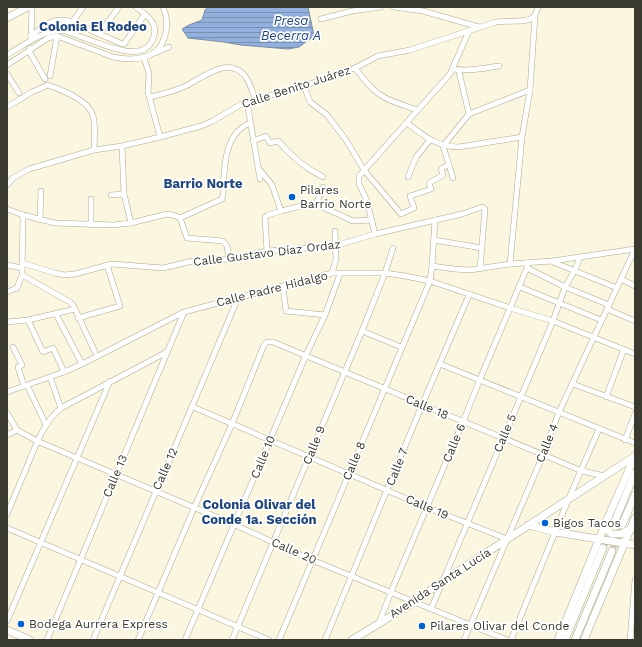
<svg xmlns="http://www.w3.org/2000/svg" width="642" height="647" viewBox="0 0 642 647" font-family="'Work Sans',sans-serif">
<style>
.water{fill:url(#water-rules);stroke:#788ca8}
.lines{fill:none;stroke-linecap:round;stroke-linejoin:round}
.secondary-tunnel{stroke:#d4d0bc;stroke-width:7;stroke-dasharray:7 3.5;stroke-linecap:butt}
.street-casing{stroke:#aca893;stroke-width:6}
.secondary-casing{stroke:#aca893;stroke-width:8}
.street{stroke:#fff;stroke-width:5}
.secondary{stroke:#fff;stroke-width:7}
.poi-dot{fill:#0261ca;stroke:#fff;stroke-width:1.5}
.labels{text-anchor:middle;stroke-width:3.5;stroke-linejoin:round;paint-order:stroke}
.street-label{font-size:12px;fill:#3a3930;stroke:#fff}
.poi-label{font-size:12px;fill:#3a3930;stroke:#fff;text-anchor:start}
.water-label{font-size:13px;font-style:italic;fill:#21487e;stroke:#fff}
.neighbourhood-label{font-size:13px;font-weight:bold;fill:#21477c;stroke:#fff}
</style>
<defs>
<pattern id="water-rules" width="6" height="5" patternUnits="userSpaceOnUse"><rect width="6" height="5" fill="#92b0db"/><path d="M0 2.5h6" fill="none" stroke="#7890b2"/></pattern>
</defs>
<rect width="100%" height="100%" fill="#faf6df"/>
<!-- water -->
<polygon class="water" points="209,7 308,7 314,36 299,47 288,49 241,45 224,42 188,38 182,29 189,25 202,20 205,10"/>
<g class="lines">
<!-- secondary-tunnel -->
<g class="secondary-tunnel">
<polyline points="604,545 614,523"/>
<polyline points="612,551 622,525"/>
</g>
<!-- street casing -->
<g class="street-casing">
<g id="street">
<polyline points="393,7 423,11 479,27"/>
<polyline points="321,19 352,11 381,7"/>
<polyline points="73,21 83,7"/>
<polyline points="99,34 119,7"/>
<path d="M31,36C37,32 42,26 49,23C66,14 83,27 99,34C106,37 114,40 122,44H124L145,14"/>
<polyline points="31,38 32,7"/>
<polyline points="30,48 29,51 45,79"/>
<polyline points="155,53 169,47"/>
<path d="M7,55C24,45 45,28 65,31C76,35 87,39 98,43C115,49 147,62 154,36C158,22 146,15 136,7"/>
<polyline points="144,58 149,73 148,92 160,137"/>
<path d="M7,65L48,38L57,36L113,57C123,59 135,60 145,57C166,51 171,25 163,7"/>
<path d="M355,68C362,77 369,87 379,94C390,102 404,105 417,110"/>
<path d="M454,69C468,72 484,68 499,66"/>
<polyline points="459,72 469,114"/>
<polyline points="7,74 19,93"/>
<polyline points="50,76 57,36"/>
<polyline points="304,86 310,102 327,115 346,140 364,170 401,214 414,208 410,196 431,189 429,183 443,175 441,169 449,164"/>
<path d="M150,97C163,94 175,91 186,86C202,78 229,55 245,76C250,82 252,91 255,99"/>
<polyline points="247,101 260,179"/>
<path d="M7,107L32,92L48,85C62,90 89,100 93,116C96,126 94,139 94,150"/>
<path d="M407,123C424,136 437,147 459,147L522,137"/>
<path d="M253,141L266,136L270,143L278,141C291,156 305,168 323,177"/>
<polyline points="122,146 124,194 131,223"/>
<polyline points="259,169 272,185 281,211 268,215 265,217 267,251"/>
<polyline points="408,177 416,157 430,140"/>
<polyline points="453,178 443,146 469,114 530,90"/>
<path d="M7,185L13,178L29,169L94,150L122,146L160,137L201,126L213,121L243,103L304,86L355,68L378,56L410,50L496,22C505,20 526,23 532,18C535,16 537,11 538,7"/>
<polyline points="111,195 124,194"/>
<polyline points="91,199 91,225"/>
<polyline points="316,204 323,187"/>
<polyline points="7,209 23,215 55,223 113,225 131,223 167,214 173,215 180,218"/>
<polyline points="281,211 305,205 316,204 353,221 372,220"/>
<path d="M180,218L222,199L223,195C224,170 223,134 250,123"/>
<polyline points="180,218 187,238 223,241 227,246 229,259"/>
<polyline points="40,220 41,191"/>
<polyline points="375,234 367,201 359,184 359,176 450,74 469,31"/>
<polyline points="434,240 482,248"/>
<polyline points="553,262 617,288"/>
<polyline points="22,263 55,273 64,275 75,274 112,264 163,268 193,261 229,259 267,251 335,246 375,234 462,214 482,207 485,209 480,269"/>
<polyline points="510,264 522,137 530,90 535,15"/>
<polyline points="7,265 22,268"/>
<polyline points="432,266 454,269 470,270 510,264 552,261 635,249"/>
<polyline points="527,268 565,287 609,305"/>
<polyline points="332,273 336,259 335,231"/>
<polyline points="22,275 70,302 73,305 95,352"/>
<polyline points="621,279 635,286"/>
<polyline points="283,287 286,311 325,315"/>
<polyline points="520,287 601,320"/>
<polyline points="7,292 17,288 22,275 23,215"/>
<polyline points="607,309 635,321"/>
<polyline points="56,314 82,364"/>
<polyline points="78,318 120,306 107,265"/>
<polyline points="28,320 43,352 53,348 64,372"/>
<polyline points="7,322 28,320 75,309"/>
<polyline points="362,331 401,347"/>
<polyline points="13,347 22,365 18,367 24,386"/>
<polyline points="440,364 635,443"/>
<polyline points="50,377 61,408"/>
<polyline points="573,384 635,407"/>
<polyline points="27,385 46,425"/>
<polyline points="7,392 64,372 82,364 184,312 332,273 385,273 405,276 430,281 510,308 553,321 635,354"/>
<polyline points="606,397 624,349"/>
<polyline points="193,407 426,507 507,539"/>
<polyline points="7,413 17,430 37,441 233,524 312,560 507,640"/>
<polyline points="7,435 17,430"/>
<polyline points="625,440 635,414"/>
<path d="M7,514C14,497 21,481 28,464C36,444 44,422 61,408L167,352"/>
<polyline points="7,528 269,640"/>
<polyline points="431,609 553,321 565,287 575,270 580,257"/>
<polyline points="7,621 110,381"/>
<polyline points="379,623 393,587 463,422 480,379 527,268 527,263"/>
<polyline points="47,640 184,312"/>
<polyline points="93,640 238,298"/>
<polyline points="138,640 194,508 232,424 264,345 267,342 273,342 582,471 605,476"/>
<polyline points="185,640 306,355 325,315 340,274"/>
<polyline points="232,640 362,331 385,273 393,248"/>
<polyline points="279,640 430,281 432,266 435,220"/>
<polyline points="325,640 422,405 469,295"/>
<polyline points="464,640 543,455 559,412 635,249"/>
<polyline points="511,640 569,498 599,429"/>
<polyline points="630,640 635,580"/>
</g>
</g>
<!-- secondary casing -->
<g class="secondary-casing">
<g id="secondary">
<polyline points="7,18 28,7"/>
<polyline points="606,522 608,531 612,534 621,534 631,529"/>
<polyline points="614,523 635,473"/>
<polyline points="528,525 555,532 635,545"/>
<polyline points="622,525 635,495"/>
<polyline points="7,630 30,640"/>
<polyline points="352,640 414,602 443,581 635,456"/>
<polyline points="558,640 606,522 635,456"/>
<polyline points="565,640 603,548"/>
<polyline points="575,640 612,551"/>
<polyline points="584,640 635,518"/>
</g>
</g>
<!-- street -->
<use href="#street" class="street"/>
<!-- secondary -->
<use href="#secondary" class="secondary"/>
</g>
<!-- markers -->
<g class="poi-dot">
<circle cx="292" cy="197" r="4"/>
<circle cx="545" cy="523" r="4"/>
<circle cx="21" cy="624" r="4"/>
<circle cx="422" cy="626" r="4"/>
</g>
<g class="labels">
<!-- street labels -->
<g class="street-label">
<text transform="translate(296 87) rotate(-18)" y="4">Calle Benito Juárez</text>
<text transform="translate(267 253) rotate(-7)" y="4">Calle Gustavo Díaz Ordaz</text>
<text transform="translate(272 289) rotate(-14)" y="4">Calle Padre Hidalgo</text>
<text transform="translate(427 407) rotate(23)" y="4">Calle 18</text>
<text transform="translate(505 433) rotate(-67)" y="4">Calle 5</text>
<text transform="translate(454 443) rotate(-67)" y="4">Calle 6</text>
<text transform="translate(547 443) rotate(-68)" y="4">Calle 4</text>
<text transform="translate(314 445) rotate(-68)" y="4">Calle 9</text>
<text transform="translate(263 457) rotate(-67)" y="4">Calle 10</text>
<text transform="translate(354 461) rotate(-67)" y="4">Calle 8</text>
<text transform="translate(397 467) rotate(-68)" y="4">Calle 7</text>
<text transform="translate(165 469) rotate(-66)" y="4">Calle 12</text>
<text transform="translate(115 476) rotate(-67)" y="4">Calle 13</text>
<text transform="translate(427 507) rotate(23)" y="4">Calle 19</text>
<text transform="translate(294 551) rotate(24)" y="4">Calle 20</text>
<text transform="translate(440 583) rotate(-33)" y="4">Avenida Santa Lucía</text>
</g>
<!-- poi labels -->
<g class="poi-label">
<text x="300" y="194">Pilares<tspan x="300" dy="14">Barrio Norte</tspan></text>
<text x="553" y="527">Bigos Tacos</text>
<text x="29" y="628">Bodega Aurrera Express</text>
<text x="430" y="630">Pilares Olivar del Conde</text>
</g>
<!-- water labels -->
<g class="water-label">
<text x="291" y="25">Presa<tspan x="291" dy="15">Becerra A</tspan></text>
</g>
<!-- neighbourhood labels -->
<g class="neighbourhood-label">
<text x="93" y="31">Colonia El Rodeo</text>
<text x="203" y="188">Barrio Norte</text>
<text x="259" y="509">Colonia Olivar del<tspan x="259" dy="15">Conde 1a. Sección</tspan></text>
</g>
</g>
<!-- border -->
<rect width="642" height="647" fill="none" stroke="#3a3930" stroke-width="16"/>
</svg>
